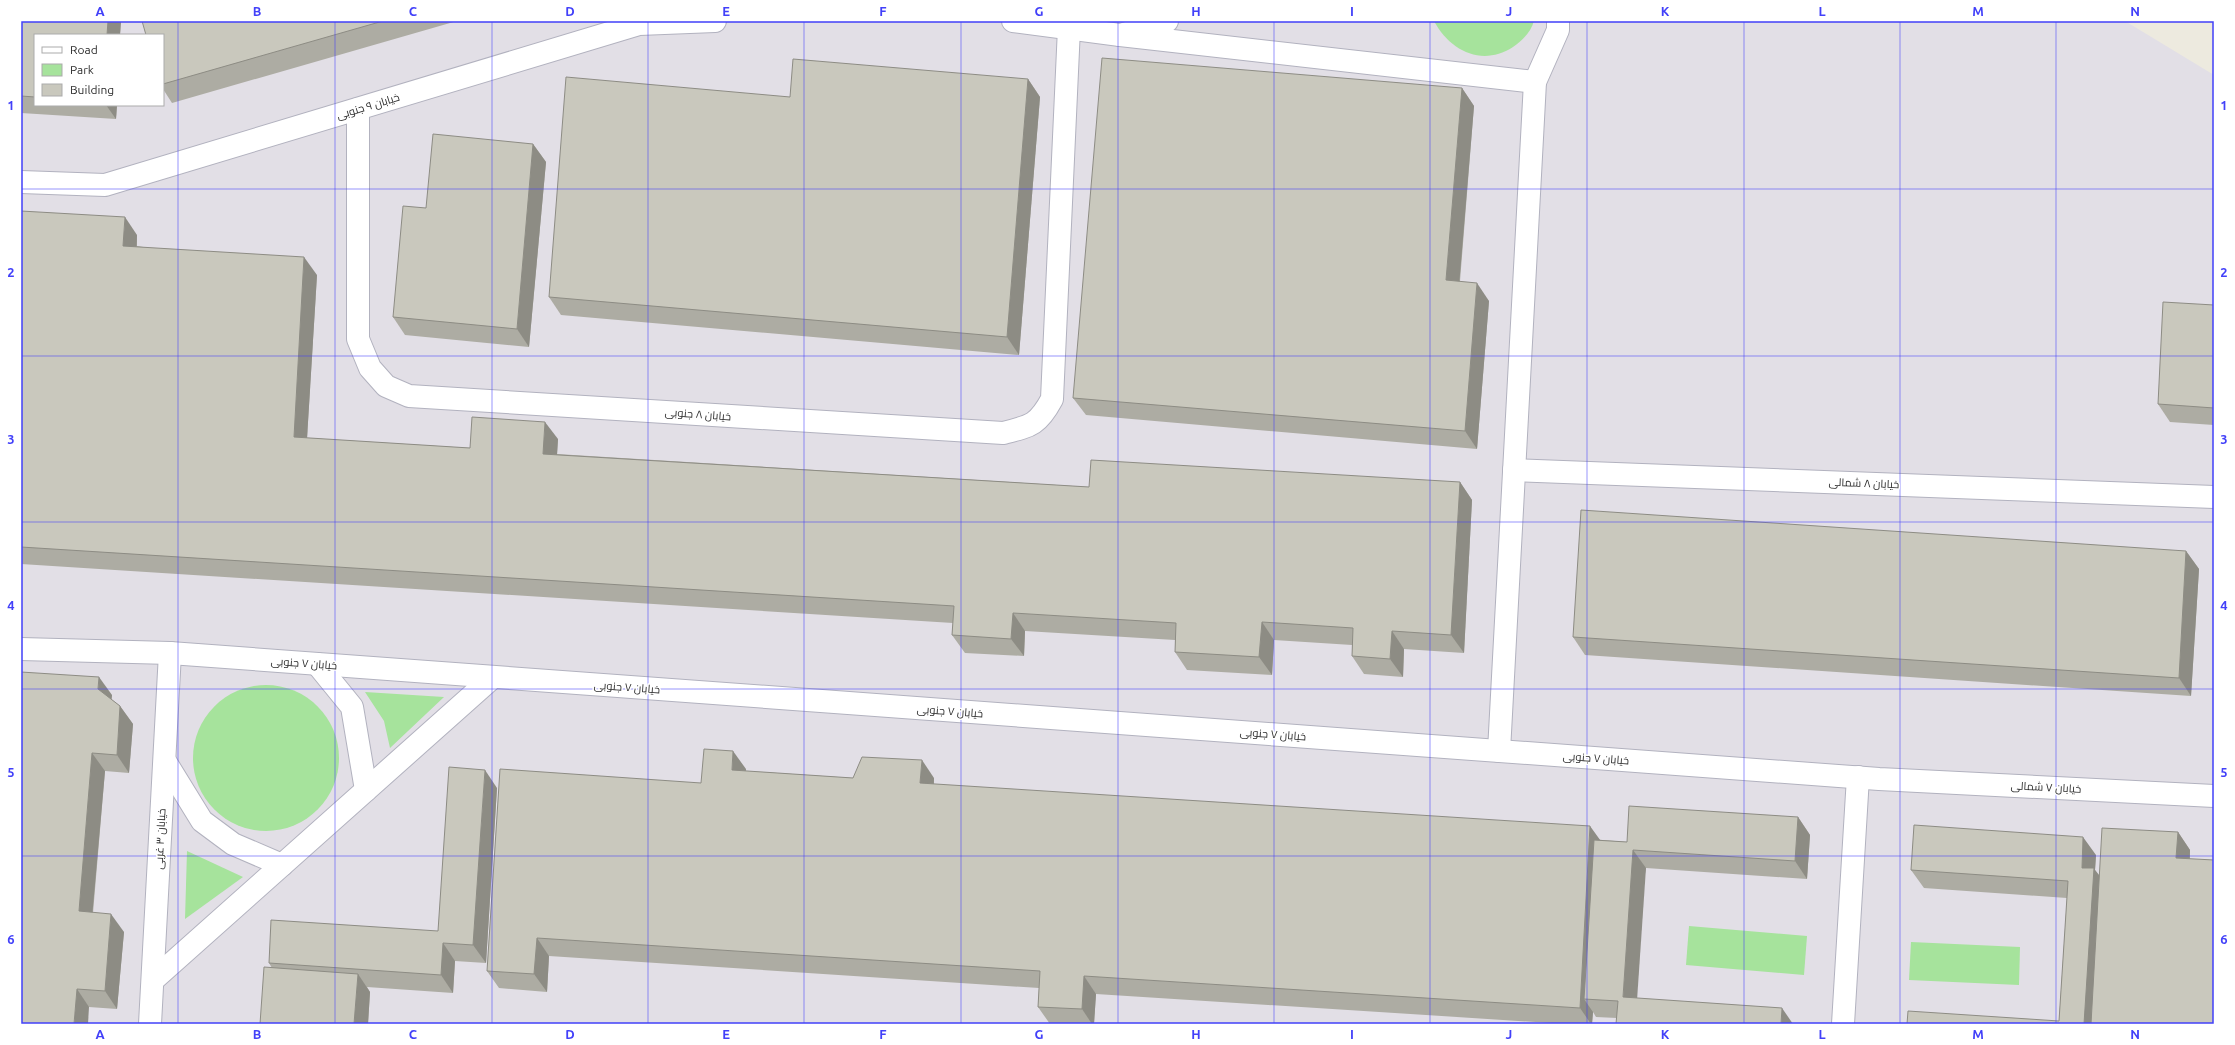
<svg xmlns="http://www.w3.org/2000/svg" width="2235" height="1045" viewBox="0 0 2235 1045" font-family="Ubuntu,Cairo,sans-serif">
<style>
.industrial{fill:#e2dfe6;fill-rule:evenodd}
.green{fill:#a6e39c}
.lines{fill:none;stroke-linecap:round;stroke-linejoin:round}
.minor-casing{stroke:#b2b2bf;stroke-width:24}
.minor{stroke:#fff;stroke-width:22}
.wall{fill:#adaca3}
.shaded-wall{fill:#8d8c84}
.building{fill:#c9c8bd;stroke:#8d8c84}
.grid{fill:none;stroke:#4240f9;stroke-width:1;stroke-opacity:0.55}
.labels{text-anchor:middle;stroke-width:3;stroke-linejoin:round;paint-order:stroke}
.street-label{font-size:11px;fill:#2c2c2c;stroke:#fff}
.neatline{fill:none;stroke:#4240f9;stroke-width:1.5}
.grid-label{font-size:13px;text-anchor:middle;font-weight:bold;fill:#4240f9}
</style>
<rect width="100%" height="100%" fill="#edeadf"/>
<!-- industrial -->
<path class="industrial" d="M21,21H2125L2214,75V1024H21ZM35,35H163V105H35Z"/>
<!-- green -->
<g class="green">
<path d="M1434,21H1534C1531,32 1522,41 1513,47C1482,67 1450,51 1434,21Z"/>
<circle cx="266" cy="758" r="73"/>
<polygon points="365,692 444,697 390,748 384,721"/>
<polygon points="187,851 243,877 185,919"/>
<polygon points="1689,926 1807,936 1804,975 1686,965"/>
<polygon points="1911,942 2020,947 2019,985 1909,980"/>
</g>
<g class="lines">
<!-- minor casing -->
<g class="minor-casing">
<g id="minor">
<polyline points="1013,21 1120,35 1167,21"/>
<polyline points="1120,35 1535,82"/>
<path d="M358,109V339L370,368L386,386L409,396L1003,433C1031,426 1038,425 1052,399L1069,28"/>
<polyline points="21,182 105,185 639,24 715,21"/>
<polyline points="1514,470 2214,497"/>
<polyline points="21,649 170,653 1879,779 2214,796"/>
<polyline points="317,664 352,707 366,790"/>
<polyline points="1499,751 1535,82 1558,30 1558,21"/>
<polyline points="165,761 202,821 233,844 282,865"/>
<polyline points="153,980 493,677"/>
<polyline points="150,1024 170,653"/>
<polyline points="1843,1024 1858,777"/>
</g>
</g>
<!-- minor -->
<use href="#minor" class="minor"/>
</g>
<!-- wall -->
<g class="wall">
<polygon points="21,21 121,21 120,35 35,35 35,105 117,105 116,119 21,113"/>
<polygon points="142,21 457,21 172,103 163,89 163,35"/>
<polygon points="1028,79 1040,97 1019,355 561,315 549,297 790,97"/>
<polygon points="1462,88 1474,106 1460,281 1489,301 1477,449 1086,415 1073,398"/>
<polygon points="533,144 546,162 529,347 405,335 393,317 426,208"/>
<polygon points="21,211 137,235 137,246 317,275 307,438 470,448 558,439 557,454 1089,487 1460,482 1472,500 1464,653 1404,649 1403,677 1364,674 1352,656 1352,645 1274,640 1272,675 1187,670 1175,652 1175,640 1025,631 1024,656 965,653 952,635 953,623 21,564"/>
<polygon points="2214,305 2214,425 2170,422 2158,404"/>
<polygon points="2186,551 2199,569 2191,696 1585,655 1573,637"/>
<polygon points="21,672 112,695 111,699 120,706 133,724 129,773 105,771 93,913 124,932 117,1009 89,1007 21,1024"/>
<polygon points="746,769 746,771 853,778 934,778 934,784 1627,842 1798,817 1810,835 1807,879 1646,868 1617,1018 1596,1017 1593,1012 1592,1024 1567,1024 1096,994 1094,1024 1050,1024 1038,1007 1039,988 549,956 547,992 499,988 487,971 701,783"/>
<polygon points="497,788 486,963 455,961 453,993 367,987 370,992 368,1024 260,1024 272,968 269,963 438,931"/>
<polygon points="2178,832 2190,850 2190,859 2059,1021 2067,898 1924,888 1911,870 2096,855 2095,870 2100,876"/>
</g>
<!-- shaded-wall -->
<g class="shaded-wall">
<polygon points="108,21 121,21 120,35 107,35"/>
<polygon points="1028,79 1040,97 1019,355 1007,337"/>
<polygon points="1462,88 1474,106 1458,298 1446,280"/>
<polygon points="106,105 117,105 116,119"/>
<polygon points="533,144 546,162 529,347 517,329"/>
<polygon points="125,217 137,235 136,263 123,246"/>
<polygon points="304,257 317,275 306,455 294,437"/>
<polygon points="1477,283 1489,301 1477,449 1465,431"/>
<polygon points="545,422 558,439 556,471 543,454"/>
<polygon points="1460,482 1472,500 1464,653 1451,635"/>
<polygon points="2186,551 2199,569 2191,696 2179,678"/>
<polygon points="1013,613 1025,631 1024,656 1011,639"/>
<polygon points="1262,622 1274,640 1272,675 1259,657"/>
<polygon points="1392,631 1404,649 1403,677 1390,659"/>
<polygon points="99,677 112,695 111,706 98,689"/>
<polygon points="120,706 133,724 129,773 117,755"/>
<polygon points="733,751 746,769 744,788 732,770"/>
<polygon points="92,753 105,771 91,929 79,911"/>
<polygon points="922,760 934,778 933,801 920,783"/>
<polygon points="485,770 497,788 486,963 473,945"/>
<polygon points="1798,817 1810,835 1807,879 1795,861"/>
<polygon points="1590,826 1603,844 1584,999 1593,1012 1592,1024 1591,1024 1580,1008"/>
<polygon points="2178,832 2190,850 2189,876 2176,858"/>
<polygon points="2083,837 2096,855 2095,870 2107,886 2098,1024 2084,1024 2082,868"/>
<polygon points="1633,850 1646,868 1636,1015 1623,997"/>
<polygon points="111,914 124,932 117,1009 105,991"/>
<polygon points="537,938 549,956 547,992 534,974"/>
<polygon points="443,943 455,961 453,993 441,975"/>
<polygon points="358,974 370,992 368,1024 354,1024"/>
<polygon points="1084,976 1096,994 1094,1024 1092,1024 1082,1009"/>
<polygon points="77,989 89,1007 88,1024 74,1024"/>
<polygon points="1782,1008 1793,1024 1781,1024"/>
</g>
<!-- building -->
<g class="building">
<polygon points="21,21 108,21 107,35 35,35 35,97 21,96"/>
<polygon points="142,21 383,21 163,84 163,35 146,35"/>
<polygon points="1102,58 1462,88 1446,280 1477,283 1465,431 1073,398"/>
<polygon points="793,59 1028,79 1007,337 549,297 566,77 790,97"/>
<polygon points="433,134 533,144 517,329 393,317 403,206 426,208"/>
<polygon points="21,211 125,217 123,246 304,257 294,437 470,448 472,417 545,422 543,454 1089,487 1091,460 1460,482 1451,635 1392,631 1390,659 1352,656 1353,628 1262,622 1259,657 1175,652 1176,623 1013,613 1011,639 952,635 954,606 21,547"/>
<polygon points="2163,302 2214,305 2214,408 2158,404"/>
<polygon points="1581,510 2186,551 2179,678 1573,637"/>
<polygon points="21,672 99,677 98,689 120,706 117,755 92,753 79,911 111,914 105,991 77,989 74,1024 21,1024"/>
<polygon points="704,749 733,751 732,770 853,778 862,757 922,760 920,783 1590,826 1580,1008 1084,976 1082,1009 1038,1007 1040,971 537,938 534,974 487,971 500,769 701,783"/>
<polygon points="449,767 485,770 473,945 443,943 441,975 269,963 271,920 438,931"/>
<polygon points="1629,806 1798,817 1795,861 1633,850 1623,997 1782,1008 1781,1024 1616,1024 1618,1001 1584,999 1594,840 1627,842"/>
<polygon points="1914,825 2083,837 2082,868 2094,868 2084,1024 1907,1024 1908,1011 2059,1021 2068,881 1911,870"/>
<polygon points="2102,828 2178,832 2176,858 2214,860 2214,1024 2091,1024"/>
<polygon points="264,967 358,974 354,1024 260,1024"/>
</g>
<!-- grid -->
<path class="grid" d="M178,21V1024M335,21V1024M492,21V1024M648,21V1024M804,21V1024M961,21V1024M1118,21V1024M1274,21V1024M1430,21V1024M1587,21V1024M1744,21V1024M1900,21V1024M2056,21V1024M21,189H2214M21,356H2214M21,522H2214M21,689H2214M21,856H2214"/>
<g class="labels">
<!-- street labels -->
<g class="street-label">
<text transform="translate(368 106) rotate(-17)" y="4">خیابان ۹ جنوبی</text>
<text transform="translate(698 414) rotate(4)" y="4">خیابان ۸ جنوبی</text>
<text transform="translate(1864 483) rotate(2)" y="4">خیابان ۸ شمالی</text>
<text transform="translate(304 663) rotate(4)" y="4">خیابان ۷ جنوبی</text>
<text transform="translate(627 687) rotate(4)" y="4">خیابان ۷ جنوبی</text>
<text transform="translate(950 711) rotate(4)" y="4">خیابان ۷ جنوبی</text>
<text transform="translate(1273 734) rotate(4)" y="4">خیابان ۷ جنوبی</text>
<text transform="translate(1596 758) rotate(4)" y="4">خیابان ۷ جنوبی</text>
<text transform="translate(2046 787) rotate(3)" y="4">خیابان ۷ شمالی</text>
<text transform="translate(160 839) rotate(-87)" y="4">خیابان ۳ غربی</text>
</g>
</g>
<!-- border -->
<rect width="2235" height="1045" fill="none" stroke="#ffffff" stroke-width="44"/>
<!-- legend -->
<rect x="34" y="34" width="130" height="72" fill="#ffffff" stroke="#ababab"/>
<rect x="42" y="47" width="20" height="6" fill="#ffffff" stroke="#ababab"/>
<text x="70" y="54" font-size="12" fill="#2c2c2c">Road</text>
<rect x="42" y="64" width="20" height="12" fill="#a6e39c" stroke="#ababab"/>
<text x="70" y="74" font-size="12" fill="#2c2c2c">Park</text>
<rect x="42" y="84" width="20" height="12" fill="#c9c8bd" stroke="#ababab"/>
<text x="70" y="94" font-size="12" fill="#2c2c2c">Building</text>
<rect x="22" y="22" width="2191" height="1001" class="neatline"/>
<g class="grid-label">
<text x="100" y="16">A</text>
<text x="257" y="16">B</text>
<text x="413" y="16">C</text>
<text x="570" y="16">D</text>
<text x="726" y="16">E</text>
<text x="883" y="16">F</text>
<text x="1039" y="16">G</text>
<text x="1196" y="16">H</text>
<text x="1352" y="16">I</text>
<text x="1509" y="16">J</text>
<text x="1665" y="16">K</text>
<text x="1822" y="16">L</text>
<text x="1978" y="16">M</text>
<text x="2135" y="16">N</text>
<text x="11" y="110">1</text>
<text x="2224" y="110">1</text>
<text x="11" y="277">2</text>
<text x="2224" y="277">2</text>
<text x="11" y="444">3</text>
<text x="2224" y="444">3</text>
<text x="11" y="610">4</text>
<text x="2224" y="610">4</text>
<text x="11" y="777">5</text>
<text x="2224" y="777">5</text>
<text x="11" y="944">6</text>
<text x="2224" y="944">6</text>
<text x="100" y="1039">A</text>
<text x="257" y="1039">B</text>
<text x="413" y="1039">C</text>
<text x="570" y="1039">D</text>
<text x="726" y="1039">E</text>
<text x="883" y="1039">F</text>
<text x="1039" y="1039">G</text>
<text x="1196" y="1039">H</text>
<text x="1352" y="1039">I</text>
<text x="1509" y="1039">J</text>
<text x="1665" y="1039">K</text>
<text x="1822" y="1039">L</text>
<text x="1978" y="1039">M</text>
<text x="2135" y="1039">N</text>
</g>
</svg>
